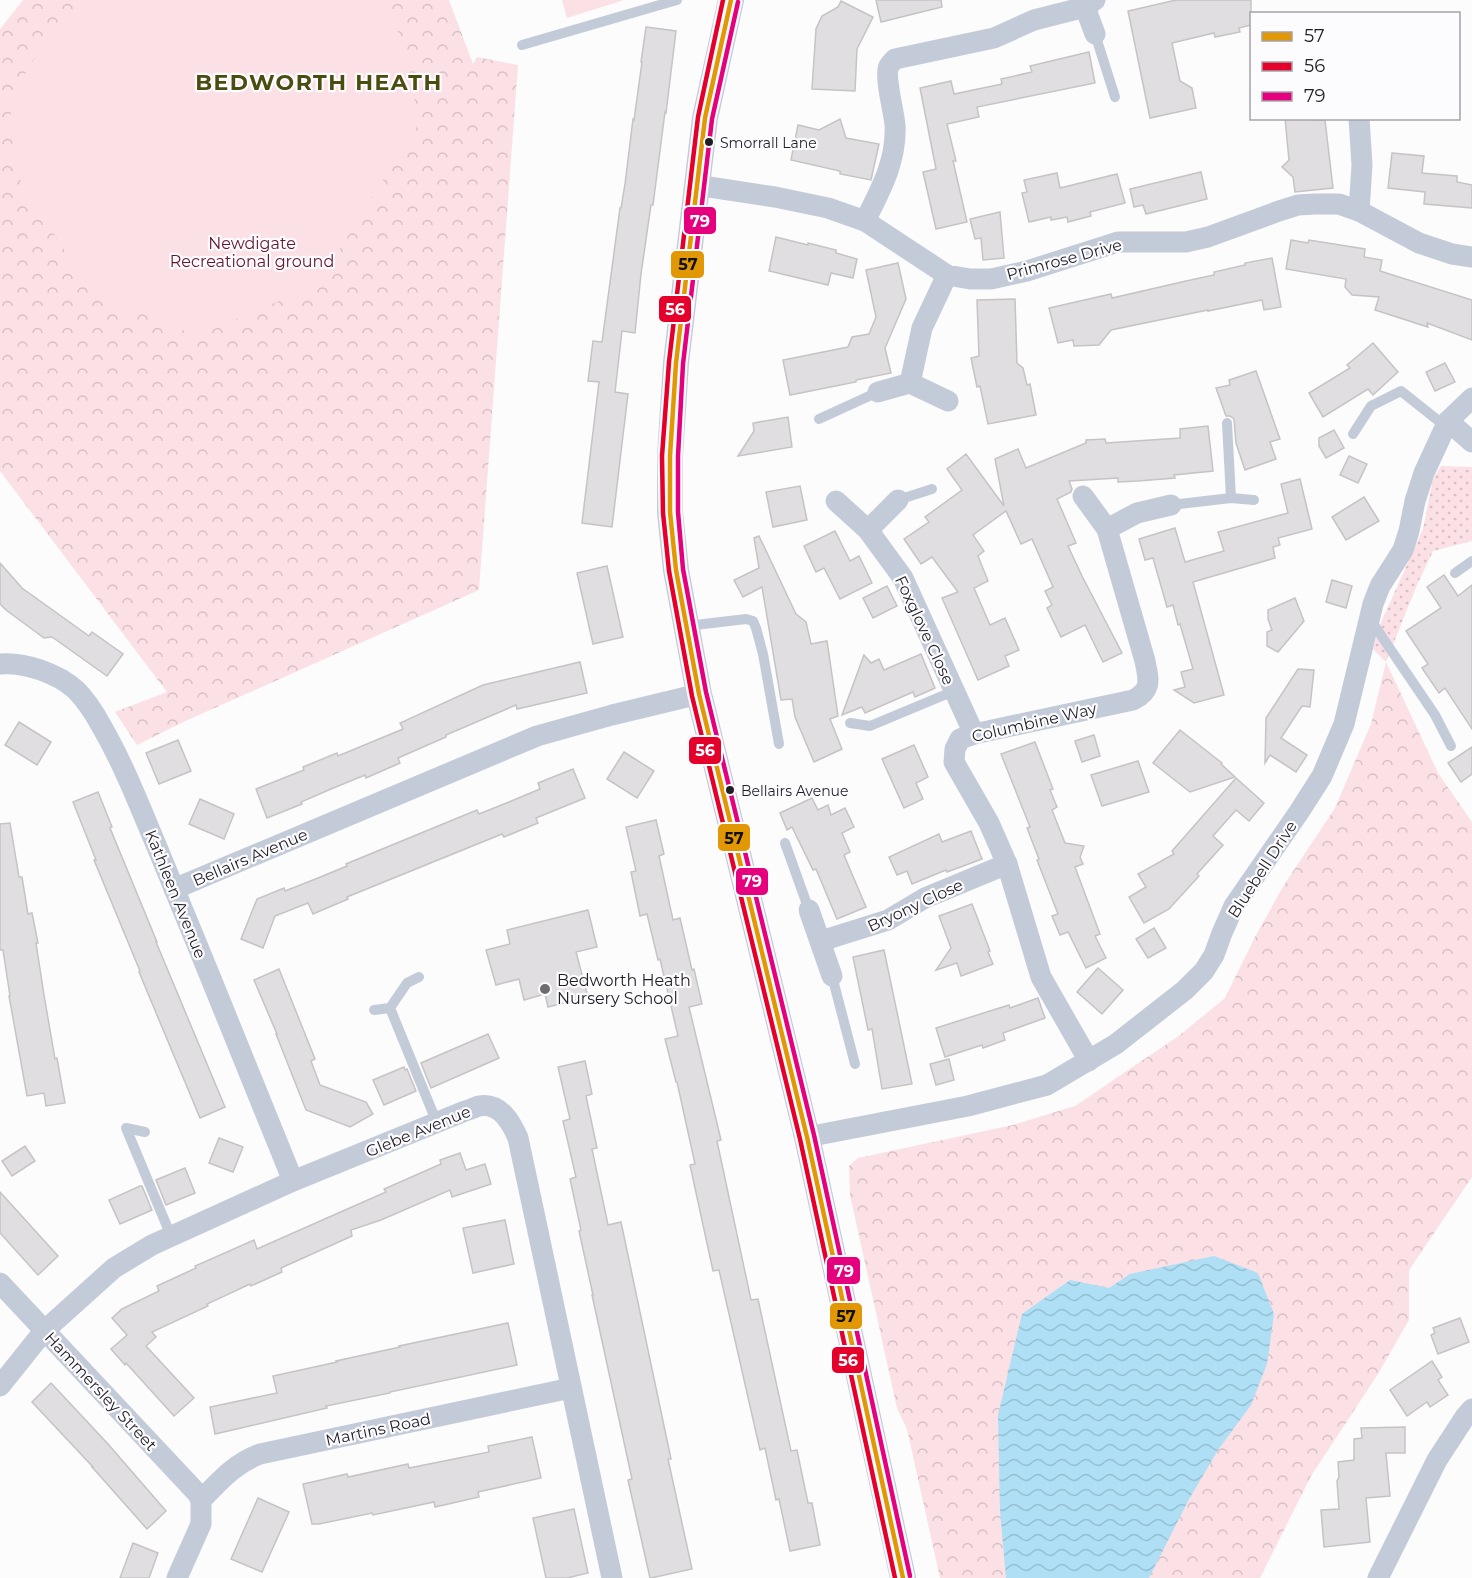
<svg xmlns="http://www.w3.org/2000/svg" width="1472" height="1578" viewBox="0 0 1472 1578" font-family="Montserrat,sans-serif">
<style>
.grass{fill:url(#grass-dots)}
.park{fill:url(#park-crowns)}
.pitch{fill:#fbe0e5}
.water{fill:url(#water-waves)}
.building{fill:#e0dee0;stroke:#c6c3c5;stroke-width:1.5}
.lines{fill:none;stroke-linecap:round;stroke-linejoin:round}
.service{stroke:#c4cbd8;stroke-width:10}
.minor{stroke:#c4cbd8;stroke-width:21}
.tertiary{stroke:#c4cbd8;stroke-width:26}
.bus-1-casing{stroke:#fcfbfe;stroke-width:9}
.bus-2-casing{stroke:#fcfbfe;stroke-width:9}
.bus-3-casing{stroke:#fcfbfe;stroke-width:9}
.bus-1{stroke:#e29804;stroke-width:4.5}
.bus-2{stroke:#e4002b;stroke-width:4.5}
.bus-3{stroke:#e5007d;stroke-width:4.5}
.bus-dot{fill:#211f26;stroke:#fcfbfe;stroke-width:2}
.poi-dot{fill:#6e6c71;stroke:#fcfbfe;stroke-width:2}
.labels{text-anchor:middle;stroke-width:4.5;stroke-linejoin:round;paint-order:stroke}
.bus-label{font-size:14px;fill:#211f26;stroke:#fcfbfe;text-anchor:start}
.park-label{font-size:16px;fill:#65162e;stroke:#fcfbfe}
.street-label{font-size:16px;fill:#211f26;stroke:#fcfbfe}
.poi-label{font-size:16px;fill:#211f26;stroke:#fcfbfe;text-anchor:start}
.district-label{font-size:22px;font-weight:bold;letter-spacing:1.5px;fill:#4b4d10;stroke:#fcfbfe}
.line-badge{stroke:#fcfbfe;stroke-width:2}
.badge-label{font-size:16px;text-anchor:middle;font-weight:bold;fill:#fff}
.pale-badge-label{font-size:16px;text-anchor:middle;font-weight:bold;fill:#111}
</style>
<defs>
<pattern id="grass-dots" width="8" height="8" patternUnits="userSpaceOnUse" patternTransform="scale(1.5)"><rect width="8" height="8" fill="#fbe0e5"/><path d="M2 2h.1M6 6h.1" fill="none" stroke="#d7c0c4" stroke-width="1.8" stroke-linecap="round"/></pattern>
<pattern id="park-crowns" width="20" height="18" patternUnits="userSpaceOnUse" patternTransform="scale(1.5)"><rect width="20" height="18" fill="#fbe0e5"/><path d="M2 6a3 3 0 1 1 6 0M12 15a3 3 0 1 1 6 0" fill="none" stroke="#d7c0c4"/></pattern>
<pattern id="water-waves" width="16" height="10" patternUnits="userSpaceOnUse" patternTransform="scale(1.5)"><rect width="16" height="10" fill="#aedff5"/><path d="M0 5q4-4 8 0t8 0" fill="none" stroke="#95bfd2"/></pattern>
</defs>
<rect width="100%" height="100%" fill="#fcfcfd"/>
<!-- grass -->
<polygon class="grass" points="1441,466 1472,467 1472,541 1433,551 1416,587 1386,662 1373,649 1379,627 1423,529 1433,479"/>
<!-- park -->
<g class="park">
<polygon points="23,0 449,0 473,64 477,57 518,65 479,590 181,723 137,745 115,712 167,692 0,471 0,29"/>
<polygon points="1386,662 1438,773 1472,822 1472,1177 1409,1270 1409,1320 1378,1374 1311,1476 1260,1578 940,1578 907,1429 897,1408 850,1195 849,1166 858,1158 1013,1125 1075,1106 1180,1035 1225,998 1255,937 1284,885 1335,808 1371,724"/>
</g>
<!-- pitch -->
<g class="pitch">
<polygon points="80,0 390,0 420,121 318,284 198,336 92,294 21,182 8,122 27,69"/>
<polygon points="562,0 624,0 567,18"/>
</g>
<!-- water -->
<polygon class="water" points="1214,1256 1258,1273 1274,1314 1267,1364 1251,1405 1218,1450 1188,1501 1149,1578 1006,1578 1000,1511 998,1415 1022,1314 1070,1280 1109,1288 1130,1274"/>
<!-- building -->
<g class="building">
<polygon points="876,0 941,0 942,7 881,22"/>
<polygon points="1176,0 1251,0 1251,25 1239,28 1240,32 1215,37 1214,33 1172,43 1180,81 1192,88 1196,108 1150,118 1128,11"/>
<polygon points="841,1 873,17 857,49 855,91 812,89 816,29 822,16 838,7"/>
<polygon points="646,27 676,31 666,113 665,112 653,205 651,205 641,274 635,333 622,331 615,392 628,394 612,527 582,523 599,382 588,381 593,341 602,342 620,208 621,208 625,184 633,119 634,120 642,62 641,62"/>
<polygon points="1089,52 1095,83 977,107 979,117 947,124 956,161 953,161 967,222 936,229 923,172 936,169 920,88 951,81 954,94 1002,84 1001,79 1032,72 1030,66"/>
<polygon points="1285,118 1319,118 1319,120 1325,120 1333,188 1295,192 1293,177 1282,167 1289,160"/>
<polygon points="840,119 846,138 879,144 871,180 840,174 840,171 791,160 798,125 819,130"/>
<polygon points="1392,153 1424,156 1422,173 1457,176 1457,182 1472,185 1472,208 1424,204 1425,192 1388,188"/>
<polygon points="1201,172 1207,199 1146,214 1143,205 1134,207 1130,189"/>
<polygon points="1057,173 1060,188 1117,174 1125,203 1090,212 1091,216 1068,222 1067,217 1051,220 1051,217 1029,222 1022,193 1027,192 1024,180"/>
<polygon points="1000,212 1004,258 983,260 981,238 975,239 970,219"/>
<polygon points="776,237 808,245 808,243 836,250 836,253 857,259 853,278 831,273 828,285 769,271"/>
<polygon points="1291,240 1308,243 1309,240 1365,249 1364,257 1382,260 1380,271 1472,300 1472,340 1427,323 1428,327 1375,310 1379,297 1352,295 1345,287 1346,279 1286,269"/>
<polygon points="1272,258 1281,307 1264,310 1262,300 1208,311 1208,310 1111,330 1099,345 1074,346 1073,340 1058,343 1049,308 1111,294 1112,298 1186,281 1214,275 1214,272 1245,265 1245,263"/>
<polygon points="898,263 906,299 885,348 891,373 856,380 856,382 790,395 783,360 848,347 852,337 869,334 876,317 866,270"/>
<polygon points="1015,299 1017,363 1023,368 1027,385 1030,384 1036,415 988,424 980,386 977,387 971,358 979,356 977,300"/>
<polygon points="1373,343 1398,372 1373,395 1368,389 1323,417 1309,393 1350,368 1347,365"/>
<polygon points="1445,363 1455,382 1435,391 1426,372"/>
<polygon points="1256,371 1280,439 1270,442 1276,459 1245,470 1236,443 1234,419 1230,416 1226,416 1216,388 1230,385 1229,380"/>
<polygon points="788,417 792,447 738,456 754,431 753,423"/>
<polygon points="1208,426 1213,471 1174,475 1175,478 1138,481 1118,482 1118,478 1069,481 1072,489 1071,492 1057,499 1076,543 1068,546 1082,576 1122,653 1103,662 1085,625 1061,637 1047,608 1052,605 1045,591 1053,587 1032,539 1021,544 1006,511 973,535 984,551 978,556 988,581 974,588 990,625 1005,618 1019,650 1005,656 1009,666 978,680 942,598 958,592 932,557 921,564 904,539 929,522 925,517 962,490 947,469 966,454 1004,506 995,459 1018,449 1026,468 1086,443 1086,440 1105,439 1106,443 1180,438 1180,429"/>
<polygon points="1334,430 1344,448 1326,458 1319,446 1319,438"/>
<polygon points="1349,456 1367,464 1358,483 1340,475"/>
<polygon points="1300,479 1312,529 1278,538 1280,545 1273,547 1275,558 1193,582 1224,695 1194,703 1174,690 1185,687 1181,672 1193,669 1180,624 1178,625 1173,605 1167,607 1153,558 1145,560 1139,539 1175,528 1185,562 1224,551 1218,532 1288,513 1281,484"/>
<polygon points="800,486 807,520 773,527 766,492"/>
<polygon points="1364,497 1379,521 1346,540 1332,517"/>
<polygon points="835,531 850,561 859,556 872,583 840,599 824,568 816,572 804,546"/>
<polygon points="759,536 796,614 806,622 811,644 827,641 838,716 830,719 842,749 814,762 795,717 792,699 781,700 762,587 743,597 734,580 759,568 754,538"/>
<polygon points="0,563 22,588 89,636 92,632 123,654 107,676 52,637 44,638 6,610 0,604"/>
<polygon points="607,566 623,637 593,644 577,573"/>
<polygon points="1444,575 1458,596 1472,585 1472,729 1445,688 1439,693 1422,668 1428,664 1406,631 1441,608 1427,587"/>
<polygon points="1332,580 1352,586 1346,608 1326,602"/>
<polygon points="887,586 897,606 873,618 863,598"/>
<polygon points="1295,598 1304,621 1278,652 1267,646 1267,632 1272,630 1268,619 1268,610"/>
<polygon points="921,654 935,688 915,697 913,692 865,713 862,707 842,715 864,655 871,663 879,659 884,670"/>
<polygon points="580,662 587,693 517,709 516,705 446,735 446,737 398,758 400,763 366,778 365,775 331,789 301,802 302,804 267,818 256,789 304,770 303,767 337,753 338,756 403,729 400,723 483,685"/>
<polygon points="1298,669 1314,670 1310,707 1302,706 1281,738 1307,755 1296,772 1270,755 1265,763 1266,718"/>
<polygon points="19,722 51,742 37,765 5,745"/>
<polygon points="1180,730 1222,763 1221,764 1235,777 1190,792 1153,763"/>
<polygon points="1094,735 1100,756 1082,762 1075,741"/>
<polygon points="178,740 191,771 159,784 146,753"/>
<polygon points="1035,742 1053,789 1050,790 1057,807 1052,810 1065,843 1084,846 1080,857 1083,864 1075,867 1100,934 1095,936 1106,958 1086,968 1068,932 1060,935 1052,916 1058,914 1037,860 1039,859 1027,828 1030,827 1001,754"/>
<polygon points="914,745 928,777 916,783 923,799 904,808 882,759"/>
<polygon points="1472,747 1472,774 1461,782 1448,763"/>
<polygon points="624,752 654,771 637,798 607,779"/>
<polygon points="1138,761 1149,792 1102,806 1091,775"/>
<polygon points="573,769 585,798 536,818 538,823 504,837 502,834 347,897 348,899 313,914 308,903 275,916 263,948 241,939 257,899 284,888 285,891 318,878 347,866 346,864 477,810 479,814 509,802 540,789 538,783"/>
<polygon points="1236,778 1264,803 1249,821 1236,810 1213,836 1223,845 1197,874 1199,876 1169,909 1144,923 1129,897 1146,887 1138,874 1174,854 1172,851"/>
<polygon points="98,792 112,827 110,828 157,942 156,942 225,1107 200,1118 139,972 140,971 94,860 96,860 73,802"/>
<polygon points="812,798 818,810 828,805 831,815 845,808 854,827 842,833 850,852 844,855 866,907 837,919 816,869 813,870 792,827 787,830 780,813"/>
<polygon points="200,799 234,814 224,839 189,824"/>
<polygon points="656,820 664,854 659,856 673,920 680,918 692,970 694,969 702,1004 689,1007 721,1140 717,1141 751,1300 758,1299 791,1451 797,1450 808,1503 812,1503 820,1545 790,1551 779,1499 776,1500 765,1448 760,1450 719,1270 713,1271 690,1165 695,1164 677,1082 676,1082 665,1039 678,1036 660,959 658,960 647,914 640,916 631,872 636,871 626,827"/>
<polygon points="10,823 19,877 22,877 28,914 32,913 38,943 36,943 44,995 55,1059 57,1058 65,1103 46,1106 44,1093 27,1096 9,996 10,996 3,950 0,950 0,824"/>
<polygon points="971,831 982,859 947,872 946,870 912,884 907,871 897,875 889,857 939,834 942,842"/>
<polygon points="972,904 990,951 988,952 993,964 961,976 957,963 936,970 951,948 939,916"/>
<polygon points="588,910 597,947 576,952 588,997 548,1007 545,994 524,1000 519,979 496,985 486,950 510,944 507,930"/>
<polygon points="1154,928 1166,948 1148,958 1136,939"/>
<polygon points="884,950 912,1084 882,1089 872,1029 868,1030 853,957"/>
<polygon points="1098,968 1123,990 1102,1014 1077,992"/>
<polygon points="279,969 315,1059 311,1061 320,1085 366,1102 373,1114 350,1127 306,1110 276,1034 277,1034 254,980"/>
<polygon points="1038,998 1045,1018 1003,1033 1005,1040 983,1048 982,1045 945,1057 936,1028 1009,1005 1010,1008"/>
<polygon points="488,1034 499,1058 431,1088 421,1063"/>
<polygon points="949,1059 954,1080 936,1085 930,1064"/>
<polygon points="585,1061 592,1094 586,1096 597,1148 592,1149 608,1225 621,1222 671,1459 668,1459 692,1569 651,1578 650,1578 628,1480 632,1479 592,1295 593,1295 579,1231 581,1230 570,1179 576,1177 563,1121 570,1119 558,1067"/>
<polygon points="404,1067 405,1070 407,1069 416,1091 384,1105 373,1080"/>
<polygon points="219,1138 243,1147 233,1172 209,1163"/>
<polygon points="25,1146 35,1161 12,1176 2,1161"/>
<polygon points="460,1153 466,1170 485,1164 491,1184 452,1197 450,1190 381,1220 351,1230 352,1236 281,1268 282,1272 251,1286 250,1284 207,1304 208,1306 152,1332 156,1337 146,1346 194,1398 174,1416 126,1363 125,1365 111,1349 127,1335 112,1318 122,1309 159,1291 157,1286 196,1268 195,1266 254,1240 257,1249 336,1214 386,1192 384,1189 441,1164 440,1160"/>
<polygon points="185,1168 195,1193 166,1205 156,1180"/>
<polygon points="140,1186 142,1186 152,1210 120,1224 109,1200"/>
<polygon points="0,1192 58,1256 38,1275 0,1233"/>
<polygon points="505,1220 514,1264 473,1273 463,1228"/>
<polygon points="1460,1318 1469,1342 1438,1354 1431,1335 1435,1333 1433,1328"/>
<polygon points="508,1323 517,1365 390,1392 390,1393 326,1406 327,1408 215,1434 210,1407 277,1393 273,1376 337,1362 336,1361 400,1347 399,1346"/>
<polygon points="1432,1361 1442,1377 1438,1380 1448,1395 1430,1407 1427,1402 1407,1416 1390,1390"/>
<polygon points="51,1383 108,1444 166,1511 147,1529 92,1467 93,1467 32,1402"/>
<polygon points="1405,1427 1405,1453 1386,1453 1390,1496 1366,1498 1370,1542 1324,1547 1321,1510 1339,1509 1337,1481 1339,1477 1338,1462 1354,1460 1354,1439 1362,1438 1361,1428"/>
<polygon points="532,1437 541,1478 478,1492 479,1497 435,1507 434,1502 373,1515 372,1513 319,1524 312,1524 303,1484 347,1474 348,1477 408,1464 409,1468 489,1452 488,1446"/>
<polygon points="258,1498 289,1512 262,1572 231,1559"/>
<polygon points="574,1509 588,1573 567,1578 546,1578 533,1518"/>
<polygon points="133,1543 158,1553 149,1578 120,1578"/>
</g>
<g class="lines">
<!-- service -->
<g class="service">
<polyline points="1095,34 1115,97"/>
<polyline points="522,45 677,0"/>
<polyline points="819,419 878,392"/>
<polyline points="1227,423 1231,498"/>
<polyline points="1353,434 1371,406 1401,391 1445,426"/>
<polyline points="898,500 932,489"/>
<polyline points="1171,505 1231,498 1254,500"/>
<polyline points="1455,573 1472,561"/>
<polyline points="1370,619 1435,715 1451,746"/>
<polyline points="687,626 746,619 753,621 756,628 763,654 779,744"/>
<polyline points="850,723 870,726 954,691"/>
<polyline points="785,843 809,910"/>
<polyline points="832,976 855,1064"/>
<polyline points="419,977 407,983 390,1008 437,1123"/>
<polyline points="374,1010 390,1008"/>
<polyline points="145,1132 126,1128 171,1236"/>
</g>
<!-- minor -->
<g class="minor">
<polyline points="1085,7 1095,34"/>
<polyline points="1359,118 1362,165 1359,211"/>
<polyline points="696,185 775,197 828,208 865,221 947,275 970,279 991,279 1027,271 1118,242 1186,242 1208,237 1279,211 1298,205 1315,204 1339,204 1359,211 1419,243 1452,254 1472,257"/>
<path d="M865,221C880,191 897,161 895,125C894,112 884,76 889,66C891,63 893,61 895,59L994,38L1034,20L1085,7L1095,0"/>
<polyline points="910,383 922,328 947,275"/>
<polyline points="878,392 910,383 948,401"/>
<polyline points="1448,421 1472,442"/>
<path d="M1083,496L1107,529L1145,661C1149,681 1152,690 1133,700L974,734L960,739L955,749L954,762L989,823L1007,864L1041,977L1089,1061"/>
<polyline points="836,501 868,530 903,578 974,734"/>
<polyline points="1107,529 1137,513 1171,505"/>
<polyline points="868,530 898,500"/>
<path d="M0,664C25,662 57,673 76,690C87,701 95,714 102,727C124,765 140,807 157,847C203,958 248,1070 293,1181"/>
<polyline points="174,889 537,736 612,715 699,694"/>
<polyline points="809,910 832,976"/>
<polyline points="821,941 888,920 925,898 1007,864"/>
<polyline points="807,1137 968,1106 1047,1085 1116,1044 1185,990 1204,971 1214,955 1222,933 1234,906 1299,812 1322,776 1344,724 1373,604 1380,586 1403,550 1409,531 1415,501 1424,473 1448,421 1472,398"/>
<polyline points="0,1283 197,1493 201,1500"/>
<path d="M0,1386L44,1331L114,1268L152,1245L293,1181L465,1111C470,1110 475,1107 479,1106C500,1102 511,1122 518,1138L612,1578"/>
<path d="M201,1500C221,1480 234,1464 260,1454L571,1388"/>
<polyline points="177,1578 201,1524 201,1500"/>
<polyline points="1378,1578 1437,1460 1465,1417 1472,1409"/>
</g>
<!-- tertiary -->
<polyline class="tertiary" points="731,0 705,118 676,363 670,456 670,512 676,570 699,694 807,1137 903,1578"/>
<!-- bus-1 casing -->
<g class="bus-1-casing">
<polyline id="bus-1" points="731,0 705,118 676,363 670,456 670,512 676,570 699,694 807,1137 903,1578"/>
</g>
<!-- bus-2 casing -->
<g class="bus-2-casing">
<polyline id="bus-2" points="723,0 698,117 669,362 662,456 663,513 669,571 692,696 800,1139 895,1578"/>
</g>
<!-- bus-3 casing -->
<g class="bus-3-casing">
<polyline id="bus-3" points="738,2 712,119 683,364 678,456 678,512 683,569 706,692 814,1135 910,1576"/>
</g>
<!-- bus-1 -->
<use href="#bus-1" class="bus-1"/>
<!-- bus-2 -->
<use href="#bus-2" class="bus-2"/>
<!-- bus-3 -->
<use href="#bus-3" class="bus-3"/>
</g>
<!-- markers -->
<g class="bus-dot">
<circle cx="709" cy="142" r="5"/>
<circle cx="730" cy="790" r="5"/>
</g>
<circle class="poi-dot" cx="545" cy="989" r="6"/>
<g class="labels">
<!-- bus labels -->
<g class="bus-label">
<text x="720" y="148">Smorrall Lane</text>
<text x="741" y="796">Bellairs Avenue</text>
</g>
<!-- park labels -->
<g class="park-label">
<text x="252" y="249">Newdigate<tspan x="252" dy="18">Recreational ground</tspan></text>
</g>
<!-- street labels -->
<g class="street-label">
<text transform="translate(1064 259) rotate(-15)" y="6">Primrose Drive</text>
<text transform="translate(925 630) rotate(65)" y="6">Foxglove Close</text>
<text transform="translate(1034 722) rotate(-13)" y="6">Columbine Way</text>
<text transform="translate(250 857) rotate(-23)" y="6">Bellairs Avenue</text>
<text transform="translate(1262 869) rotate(-57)" y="6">Bluebell Drive</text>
<text transform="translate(176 894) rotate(68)" y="6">Kathleen Avenue</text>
<text transform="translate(915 905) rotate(-25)" y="6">Bryony Close</text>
<text transform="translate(418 1131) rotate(-22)" y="6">Glebe Avenue</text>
<text transform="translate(101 1391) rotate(47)" y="6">Hammersley Street</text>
<text transform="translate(378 1429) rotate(-12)" y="6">Martins Road</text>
</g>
<!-- poi labels -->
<g class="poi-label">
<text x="557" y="986">Bedworth Heath<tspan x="557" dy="18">Nursery School</tspan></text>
</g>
<!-- district labels -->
<g class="district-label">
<text x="319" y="90">BEDWORTH HEATH</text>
</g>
</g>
<g class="line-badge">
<rect x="683" y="206" width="34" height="29" rx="6" fill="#e5007d"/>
<rect x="670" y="250" width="35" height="29" rx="6" fill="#e29804"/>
<rect x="658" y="295" width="34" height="28" rx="6" fill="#e4002b"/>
<rect x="688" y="736" width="34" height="29" rx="6" fill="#e4002b"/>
<rect x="717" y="823" width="34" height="29" rx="6" fill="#e29804"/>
<rect x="735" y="867" width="34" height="29" rx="6" fill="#e5007d"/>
<rect x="826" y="1256" width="35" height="29" rx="6" fill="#e5007d"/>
<rect x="829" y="1302" width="34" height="28" rx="6" fill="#e29804"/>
<rect x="831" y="1346" width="34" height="28" rx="6" fill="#e4002b"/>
</g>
<g class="badge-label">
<text x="700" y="227">79</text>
<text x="675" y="315">56</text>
<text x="705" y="756">56</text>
<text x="752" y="887">79</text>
<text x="844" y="1277">79</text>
<text x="848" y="1366">56</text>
</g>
<g class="pale-badge-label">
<text x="688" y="270">57</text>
<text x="734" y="844">57</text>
<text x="846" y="1322">57</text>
</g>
<!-- legend -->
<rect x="1250" y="12" width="210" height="108" fill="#fcfbfe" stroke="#a4a3a8" stroke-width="1.5"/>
<rect x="1262" y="32" width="30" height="9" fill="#e29804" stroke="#a4a3a8" stroke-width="1.5"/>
<text x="1304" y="42" font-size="18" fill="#211f26">57</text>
<rect x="1262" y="62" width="30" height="9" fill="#e4002b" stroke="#a4a3a8" stroke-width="1.5"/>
<text x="1304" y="72" font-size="18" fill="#211f26">56</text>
<rect x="1262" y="92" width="30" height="9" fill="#e5007d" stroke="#a4a3a8" stroke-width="1.5"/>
<text x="1304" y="102" font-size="18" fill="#211f26">79</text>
</svg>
